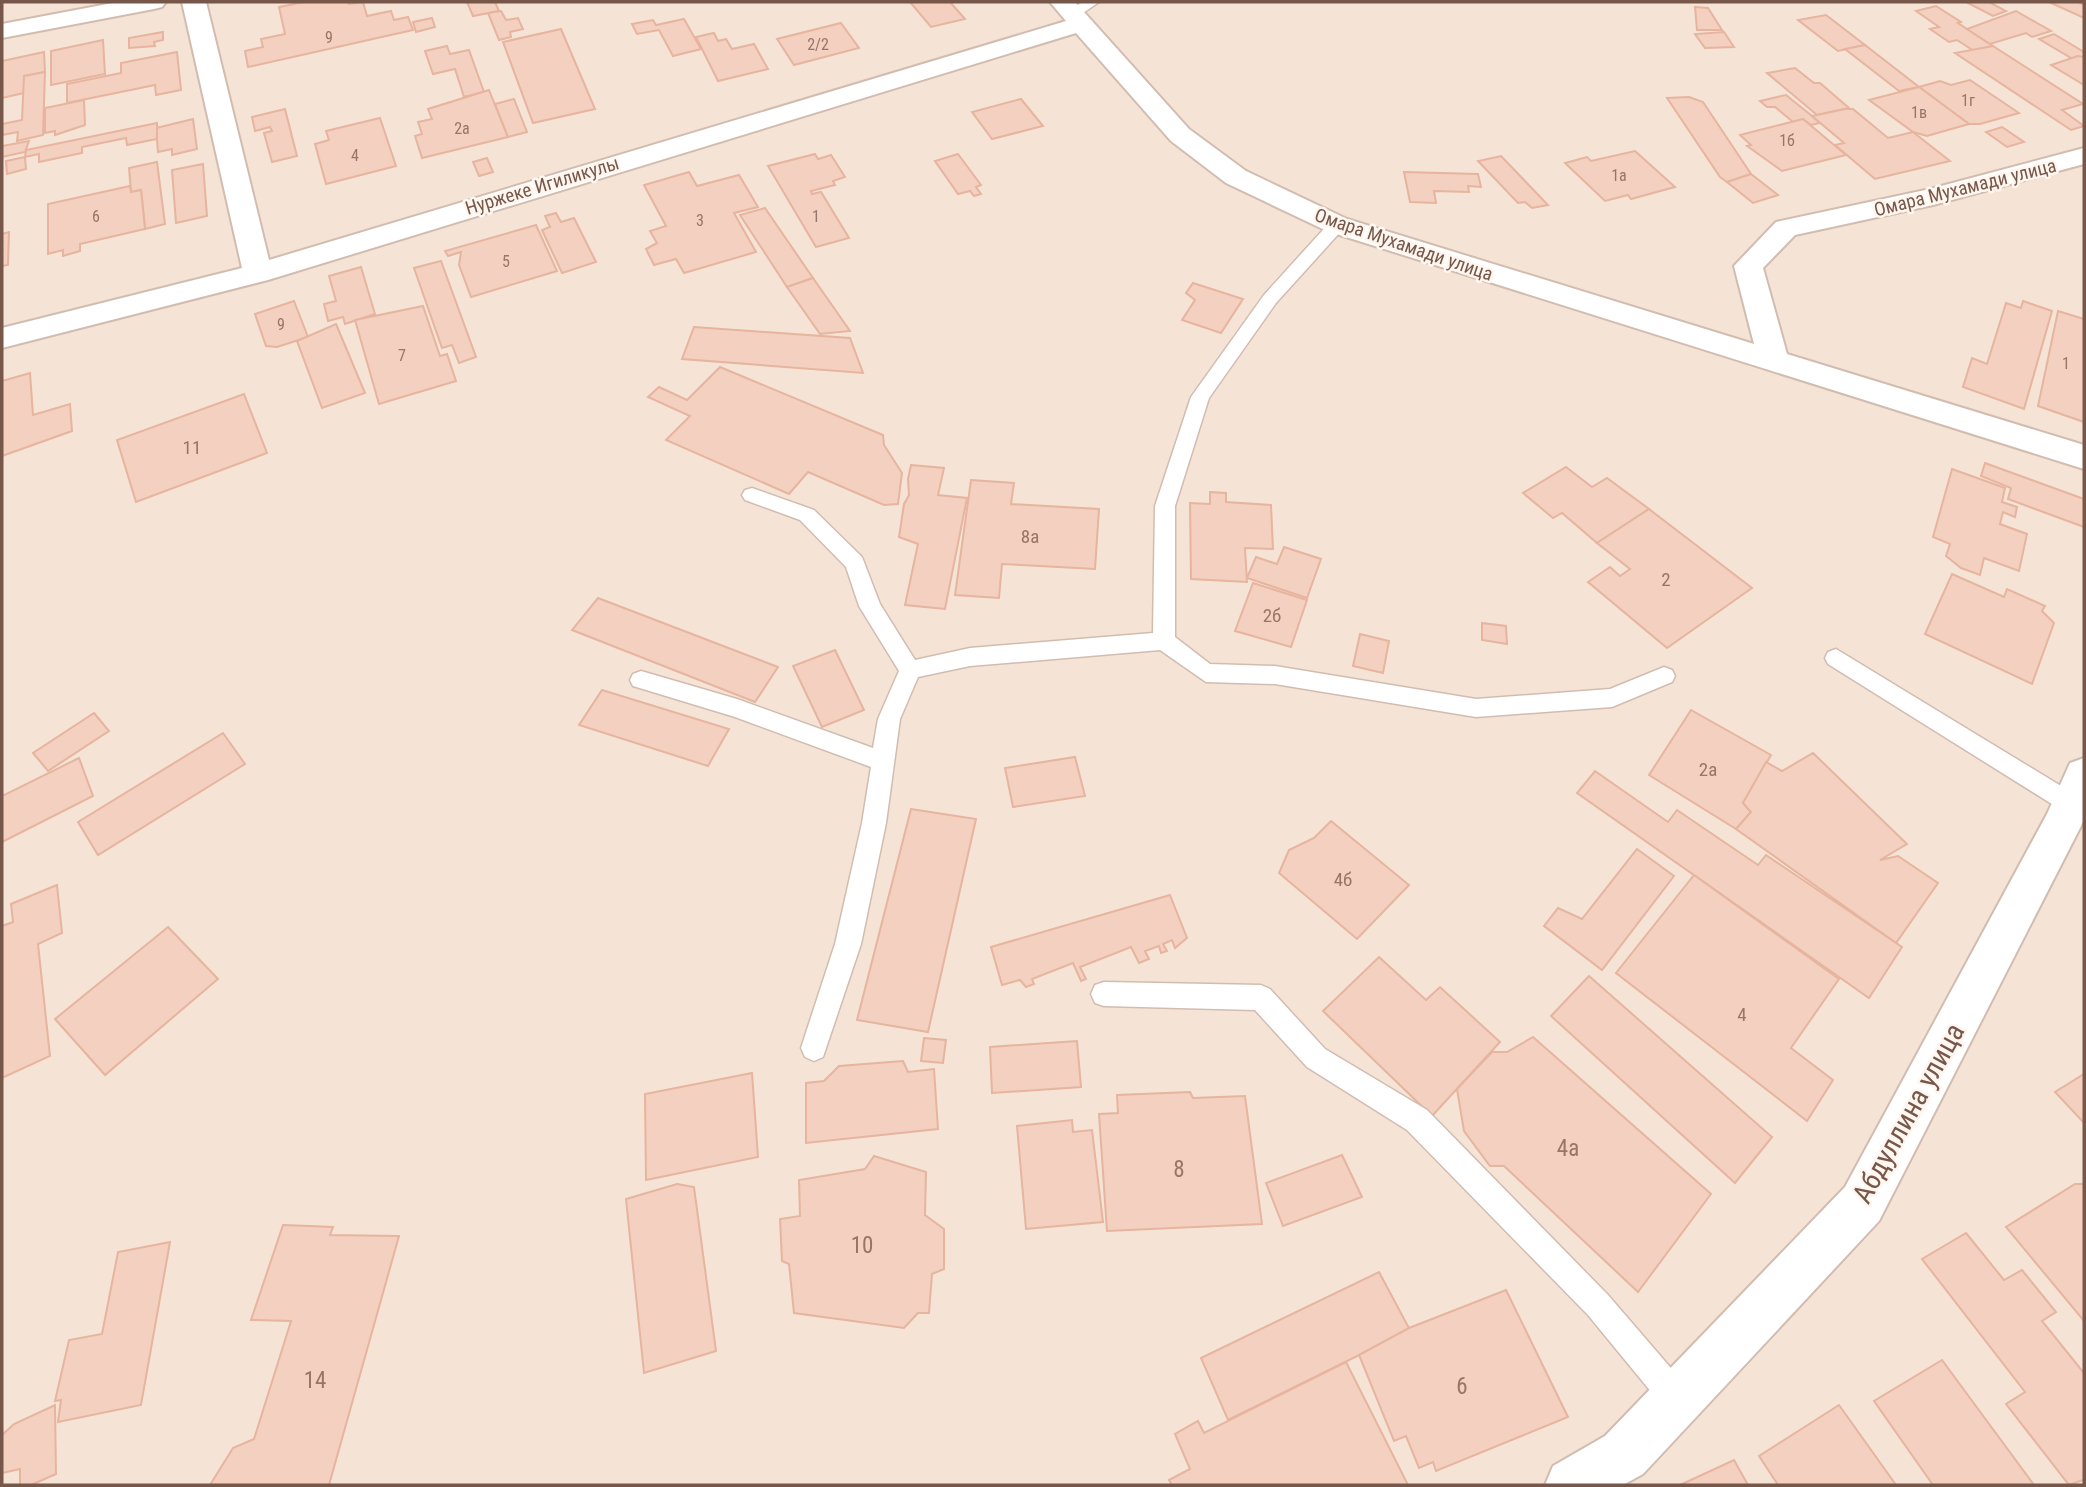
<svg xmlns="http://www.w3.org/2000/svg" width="2086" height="1487" viewBox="0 0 2086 1487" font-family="'Roboto Condensed',sans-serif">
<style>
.residential{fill:#f5e4d6}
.building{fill:#f3d0bf;stroke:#e6b49f;stroke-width:2}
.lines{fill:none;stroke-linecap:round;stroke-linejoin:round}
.service-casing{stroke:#d2bcb0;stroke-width:3}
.minor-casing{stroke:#d2bcb0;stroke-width:4}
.service{fill:#fff;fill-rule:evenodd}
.minor{fill:#fff;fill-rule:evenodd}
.labels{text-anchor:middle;stroke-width:5;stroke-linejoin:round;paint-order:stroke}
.far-number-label{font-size:16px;fill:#977568}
.far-street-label{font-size:19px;fill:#78574b;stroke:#fff7ef}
.number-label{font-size:19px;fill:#977568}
.near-number-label{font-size:23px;fill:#977568}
.near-street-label{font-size:28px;fill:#78574b;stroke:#fff7ef}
</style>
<rect width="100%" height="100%" fill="#fdf3e8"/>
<!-- residential -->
<rect class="residential" x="2" y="2" width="2082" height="1483"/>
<!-- building -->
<g class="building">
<polygon points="304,2 348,2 349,4 363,2 367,16 391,11 394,20 408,17 413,30 248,67 245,51 263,47 261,39 285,34 279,7"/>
<polygon points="467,2 495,2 499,11 473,16"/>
<polygon points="910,2 950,2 965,19 931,27"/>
<polygon points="1966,2 1989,2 2006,11 1993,16"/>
<polygon points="2057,2 2078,2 2084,5 2084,18 2051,3"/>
<polygon points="1936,6 1961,22 1958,23 1993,46 1974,51 1957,40 1949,42 1930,29 1939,27 1916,11"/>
<polygon points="1695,7 1708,8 1722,30 1697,30"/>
<polygon points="501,11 506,20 518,18 523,29 510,32 511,37 499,40 488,13"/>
<polygon points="2016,11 2051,31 2032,37 2026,33 1990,44 1967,29"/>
<polygon points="1826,15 1865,45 1838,51 1798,20"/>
<polygon points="432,18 435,27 416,32 413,22"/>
<polygon points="684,19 701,49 673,56 659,30 637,34 632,24 653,20 656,25"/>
<polygon points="841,23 859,48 794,65 777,39"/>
<polygon points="561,29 595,109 533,123 503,42"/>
<polygon points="163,32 163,40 154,42 155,46 129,48 129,38"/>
<polygon points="1724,32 1734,47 1705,48 1695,34"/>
<polygon points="714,33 718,41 726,39 732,49 754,44 768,69 718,81 696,37"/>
<polygon points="2054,34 2084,52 2084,57 2071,58 2039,39"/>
<polygon points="103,40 105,74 51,85 51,51"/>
<polygon points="1865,45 1919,87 1899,91 1845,49"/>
<polygon points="447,46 450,54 469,50 484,92 464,97 455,69 433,74 425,51"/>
<polygon points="1993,46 2083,104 2062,110 2084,126 2071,130 1955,53"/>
<polygon points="44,52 45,72 24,76 24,93 2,98 2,61"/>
<polygon points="177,52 181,90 156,95 155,85 67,103 67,84 121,73 121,63"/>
<polygon points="2078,56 2084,57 2084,85 2051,65"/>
<polygon points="1795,68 1814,83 1820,83 1849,108 1817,115 1767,73"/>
<polygon points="45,72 43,135 17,141 18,132 2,135 2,124 22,120 24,76"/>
<polygon points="1970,80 2019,113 1980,124 1969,124 1919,87 1940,81 1951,85"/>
<polygon points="1919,87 1969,124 1927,136 1913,132 1869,100"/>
<polygon points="489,90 508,137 422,158 415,136 422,134 418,122 432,119 428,109"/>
<polygon points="1786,95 1812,116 1820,123 1811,125 1803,119 1793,122 1775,107 1767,107 1760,101"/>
<polygon points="1689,97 1703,102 1751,174 1727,182 1720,177 1667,98"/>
<polygon points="514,99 527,132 508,137 495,104"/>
<polygon points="1021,99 1043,126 992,139 972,112"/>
<polygon points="84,100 85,125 55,135 55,131 45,133 45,108"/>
<polygon points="285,109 297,156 272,162 264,133 272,131 270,127 255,131 252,117"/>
<polygon points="1845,109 1853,109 1888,138 1913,132 1950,161 1875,179 1835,145 1844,143 1812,116"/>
<polygon points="380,118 396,166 326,184 315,144 329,140 326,131"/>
<polygon points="193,119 197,149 172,155 172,149 158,152 156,128"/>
<polygon points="1803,119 1846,155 1782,171 1747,146 1751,145 1740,135"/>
<polygon points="157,123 157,139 127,145 126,138 82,147 82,153 39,162 39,154 25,157 26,150"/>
<polygon points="2002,127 2024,142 2007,147 1986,132"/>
<polygon points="29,141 25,152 2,157 2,146"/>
<polygon points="1635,151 1675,187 1631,199 1628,195 1605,201 1565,163 1587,157 1591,161"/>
<polygon points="815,154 818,159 831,155 845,177 833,181 835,185 811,191 812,194 821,192 849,238 816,247 768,166"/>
<polygon points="958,154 981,185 976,187 981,194 974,196 970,191 958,194 935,161"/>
<polygon points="1501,156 1548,205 1532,208 1525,202 1518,203 1478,161"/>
<polygon points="25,157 26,169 7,174 6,161"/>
<polygon points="487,158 493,172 479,176 473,162"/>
<polygon points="157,162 165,224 145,229 141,190 131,192 129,168"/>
<polygon points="203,164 207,216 176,223 172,170"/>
<polygon points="689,172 697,186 739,175 758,207 734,213 756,252 684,273 676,259 654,265 646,249 657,243 650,231 666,226 644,185"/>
<polygon points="1404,172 1478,174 1481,187 1468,186 1469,192 1434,191 1436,203 1410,202"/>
<polygon points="1751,174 1778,195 1753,203 1727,182"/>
<polygon points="130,186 131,192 141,190 145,229 80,244 80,251 63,256 63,250 48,254 48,204"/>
<polygon points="765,208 813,278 787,287 740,215"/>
<polygon points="556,213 561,222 574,218 596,262 562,273 542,230 550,227 545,216"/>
<polygon points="536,225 557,271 471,297 459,265 461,252 448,256 445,251"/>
<polygon points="9,232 8,265 2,266 2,234"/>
<polygon points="441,261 476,357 459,363 452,345 442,348 414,268"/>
<polygon points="361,267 375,314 345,324 343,317 328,321 324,304 336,301 329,276"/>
<polygon points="813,278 850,331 820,334 787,287"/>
<polygon points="1193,283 1243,299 1221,333 1182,320 1195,300 1186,293"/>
<polygon points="294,301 308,337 277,347 266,346 255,314"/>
<polygon points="2023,301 2052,311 2024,409 1963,387 1972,358 1987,364 2006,303 2021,308"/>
<polygon points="423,306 440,356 447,354 456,381 379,404 355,320"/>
<polygon points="2058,311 2084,319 2084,422 2038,406"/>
<polygon points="336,324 365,393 322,408 297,341"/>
<polygon points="694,327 850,338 863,373 682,359"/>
<polygon points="720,367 883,435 884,445 902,473 898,504 884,505 808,472 789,494 666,440 690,416 648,397 659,387 687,400"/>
<polygon points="30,373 33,415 70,404 72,431 2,456 2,381"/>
<polygon points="244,394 267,453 136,502 117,440"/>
<polygon points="1985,463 2084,499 2084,527 2008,499 2011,488 1981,476"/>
<polygon points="911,465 944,468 938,495 967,498 945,609 905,605 918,544 899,537 904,504 909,495 908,479"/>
<polygon points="1566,467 1592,487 1607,478 1649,509 1597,543 1562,513 1553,518 1523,493"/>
<polygon points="1952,469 2005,488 2002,502 2017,507 2015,517 2003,512 2000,524 2027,534 2019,571 1984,558 1980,575 1961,568 1946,556 1950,544 1933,537"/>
<polygon points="971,480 1014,483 1011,504 1099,509 1095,569 1002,564 999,598 955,595"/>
<polygon points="1210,492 1226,493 1226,502 1271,505 1273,549 1245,548 1247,582 1191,579 1190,503 1210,504"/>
<polygon points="1649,509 1752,588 1667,648 1588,582 1610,567 1620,576 1630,569 1597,543"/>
<polygon points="1284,547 1321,559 1307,598 1247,578 1256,557 1277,564"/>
<polygon points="1952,574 2004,597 2007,589 2045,606 2042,611 2054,623 2032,684 1925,634"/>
<polygon points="1253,583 1307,600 1291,647 1235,631"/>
<polygon points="598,598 778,667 755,702 572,630"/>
<polygon points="1482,623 1506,626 1507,644 1482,640"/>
<polygon points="1360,634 1389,641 1383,673 1353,666"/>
<polygon points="835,650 864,710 822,727 793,666"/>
<polygon points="602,690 729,729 708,766 579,725"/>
<polygon points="1691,710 1771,755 1743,803 1751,812 1736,829 1649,775"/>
<polygon points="94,713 109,731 48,771 33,753"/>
<polygon points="223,733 245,764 98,855 78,822"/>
<polygon points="1813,753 1907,844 1880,860 1898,856 1938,883 1896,943 1736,829 1751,812 1743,803 1766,762 1782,771"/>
<polygon points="1075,757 1085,796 1013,807 1005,768"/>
<polygon points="79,758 93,796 2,842 2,796"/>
<polygon points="1595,771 1668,822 1677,810 1758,865 1766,855 1902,947 1869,998 1577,793"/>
<polygon points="911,809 976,819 928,1032 857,1020"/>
<polygon points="1331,821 1409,885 1357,939 1279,873 1289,850 1314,838"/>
<polygon points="1637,849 1674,876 1602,970 1544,926 1558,908 1582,919"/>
<polygon points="1694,875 1839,979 1791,1048 1833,1080 1807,1121 1616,973"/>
<polygon points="57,885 62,933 38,944 50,1056 2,1078 2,926 13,922 11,904"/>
<polygon points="1170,895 1187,938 1175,948 1172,940 1163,944 1167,951 1161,953 1159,946 1145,951 1149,959 1139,963 1131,947 1080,967 1086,979 1081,981 1073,963 1032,979 1034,984 1026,987 1020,980 1002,985 991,947"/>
<polygon points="168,927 218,979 105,1075 55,1019"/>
<polygon points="1379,957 1426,1000 1440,987 1500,1042 1432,1116 1323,1011"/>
<polygon points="1589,976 1772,1137 1735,1183 1551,1016"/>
<polygon points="1533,1037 1711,1194 1638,1292 1504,1166 1490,1166 1464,1131 1457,1089 1492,1052 1507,1052"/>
<polygon points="924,1038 946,1040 943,1063 921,1061"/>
<polygon points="1077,1041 1081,1087 992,1093 990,1047"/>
<polygon points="903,1061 908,1072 934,1069 938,1129 806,1143 806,1083 824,1081 839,1066"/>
<polygon points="752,1073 758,1157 646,1180 645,1094"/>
<polygon points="2084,1074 2084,1123 2055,1092"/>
<polygon points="1190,1092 1193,1098 1245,1096 1262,1224 1107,1231 1099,1114 1118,1113 1117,1095"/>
<polygon points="1072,1120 1073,1132 1092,1130 1103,1222 1026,1229 1017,1126"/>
<polygon points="1342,1155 1362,1197 1283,1226 1266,1183"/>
<polygon points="874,1156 926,1172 925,1215 944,1229 944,1269 932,1274 929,1313 918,1313 904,1328 794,1313 789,1264 782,1261 780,1219 800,1216 799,1180 865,1169"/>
<polygon points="677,1184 694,1187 716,1351 644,1373 626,1199"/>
<polygon points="2075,1184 2084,1184 2084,1321 2006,1227"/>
<polygon points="283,1225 333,1227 330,1235 399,1236 329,1485 210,1485 233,1448 254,1439 291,1321 251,1320"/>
<polygon points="1966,1233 2004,1280 2022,1270 2056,1312 2042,1321 2084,1373 2084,1482 2083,1480 2069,1485 2006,1404 2025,1392 1922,1259"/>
<polygon points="170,1242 141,1405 58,1422 61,1400 55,1401 69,1340 102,1334 118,1252"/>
<polygon points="1379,1272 1410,1330 1228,1420 1201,1358"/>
<polygon points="1506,1290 1568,1417 1436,1471 1433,1462 1419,1468 1406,1436 1394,1441 1359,1355 1409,1328"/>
<polygon points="1942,1360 2034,1485 1933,1485 1874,1401"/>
<polygon points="1346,1362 1408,1485 1172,1485 1169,1480 1190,1469 1175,1434 1198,1421 1204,1433"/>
<polygon points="55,1405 56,1474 31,1485 20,1485 20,1469 2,1473 2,1435 14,1424"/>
<polygon points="1839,1405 1896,1485 1778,1485 1759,1456"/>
<polygon points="1734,1460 1748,1485 1680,1485"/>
</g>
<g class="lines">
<!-- service casing -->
<g class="service-casing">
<g id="service">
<polygon points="1083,2 1099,2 1077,17 1067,17 1067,11"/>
<polygon points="1337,220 1345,225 1343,229 1276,303 1209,398 1175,506 1175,637 1210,664 1275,666 1476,699 1610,689 1664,667 1672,670 1675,676 1672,682 1612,707 1476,717 1275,684 1206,682 1160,650 970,666 918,677 900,719 886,823 861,944 823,1057 814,1061 805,1057 801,1048 835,944 862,823 871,767 735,717 633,686 630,680 633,674 641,671 737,699 873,748 878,719 899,671 859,606 846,567 800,520 745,500 742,495 745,490 752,488 814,510 862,557 880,604 915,660 970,648 1153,633 1155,506 1191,397 1264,295 1331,221"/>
<polygon points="1836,649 2079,797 2083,804 2079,811 2071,814 2063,811 1828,664 1825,658 1828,652"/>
<polygon points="1104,982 1261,985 1270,989 1325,1049 1427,1110 1608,1295 1688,1388 1692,1399 1688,1410 1677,1414 1666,1410 1588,1315 1407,1130 1307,1067 1255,1010 1104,1006 1095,1003 1091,994 1095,985"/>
</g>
</g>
<!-- minor casing -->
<g class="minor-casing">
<g id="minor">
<polygon points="118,2 166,2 162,7 154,9 2,38 2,24"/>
<polygon points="182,2 206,2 269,260 1066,21 1050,2 1075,2 1189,129 1246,171 1347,219 1754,344 1734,266 1776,222 1930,189 2084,148 2084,164 1933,205 1795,235 1763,268 1787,354 2084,445 2084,469 1327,231 1226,183 1171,141 1076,33 268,280 2,348 2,328 242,268"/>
<polygon points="2084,758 2084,819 2081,826 1879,1221 1643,1474 1623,1485 1545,1485 1553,1466 1605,1436 1845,1187 2047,814 2070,763"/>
</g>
</g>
<!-- service -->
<use href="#service" class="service"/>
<!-- minor -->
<use href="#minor" class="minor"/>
</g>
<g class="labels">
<!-- far-number labels -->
<g class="far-number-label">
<text x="329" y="43">9</text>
<text x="818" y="50">2/2</text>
<text x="1968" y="106">1г</text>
<text x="1919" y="118">1в</text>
<text x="462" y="134">2а</text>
<text x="1787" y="146">1б</text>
<text x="355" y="161">4</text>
<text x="1619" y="181">1а</text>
<text x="96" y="222">6</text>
<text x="816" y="222">1</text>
<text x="700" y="226">3</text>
<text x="506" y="267">5</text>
<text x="281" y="330">9</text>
<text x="402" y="361">7</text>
<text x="2066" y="369">1</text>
</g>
<!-- far-street labels -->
<g class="far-street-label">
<text transform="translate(542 185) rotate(-17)" y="7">Нуржеке Игиликулы</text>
<text transform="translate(1965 187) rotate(-14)" y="7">Омара Мухамади улица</text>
<text transform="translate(1404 244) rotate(19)" y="7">Омара Мухамади улица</text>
</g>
<!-- number labels -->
<g class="number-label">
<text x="192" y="454">11</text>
<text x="1030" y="543">8а</text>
<text x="1666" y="586">2</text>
<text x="1272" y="622">2б</text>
<text x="1708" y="776">2а</text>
<text x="1343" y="886">4б</text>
<text x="1742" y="1021">4</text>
</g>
<!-- near-number labels -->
<g class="near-number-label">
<text x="1568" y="1156">4а</text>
<text x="1179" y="1177">8</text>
<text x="862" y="1253">10</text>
<text x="315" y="1388">14</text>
<text x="1462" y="1394">6</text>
</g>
<!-- near-street labels -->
<g class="near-street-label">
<text transform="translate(1908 1113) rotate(-61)" y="10">Абдуллина улица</text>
</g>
</g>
<!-- border -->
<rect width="2086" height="1487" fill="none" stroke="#78574b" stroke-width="7"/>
</svg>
